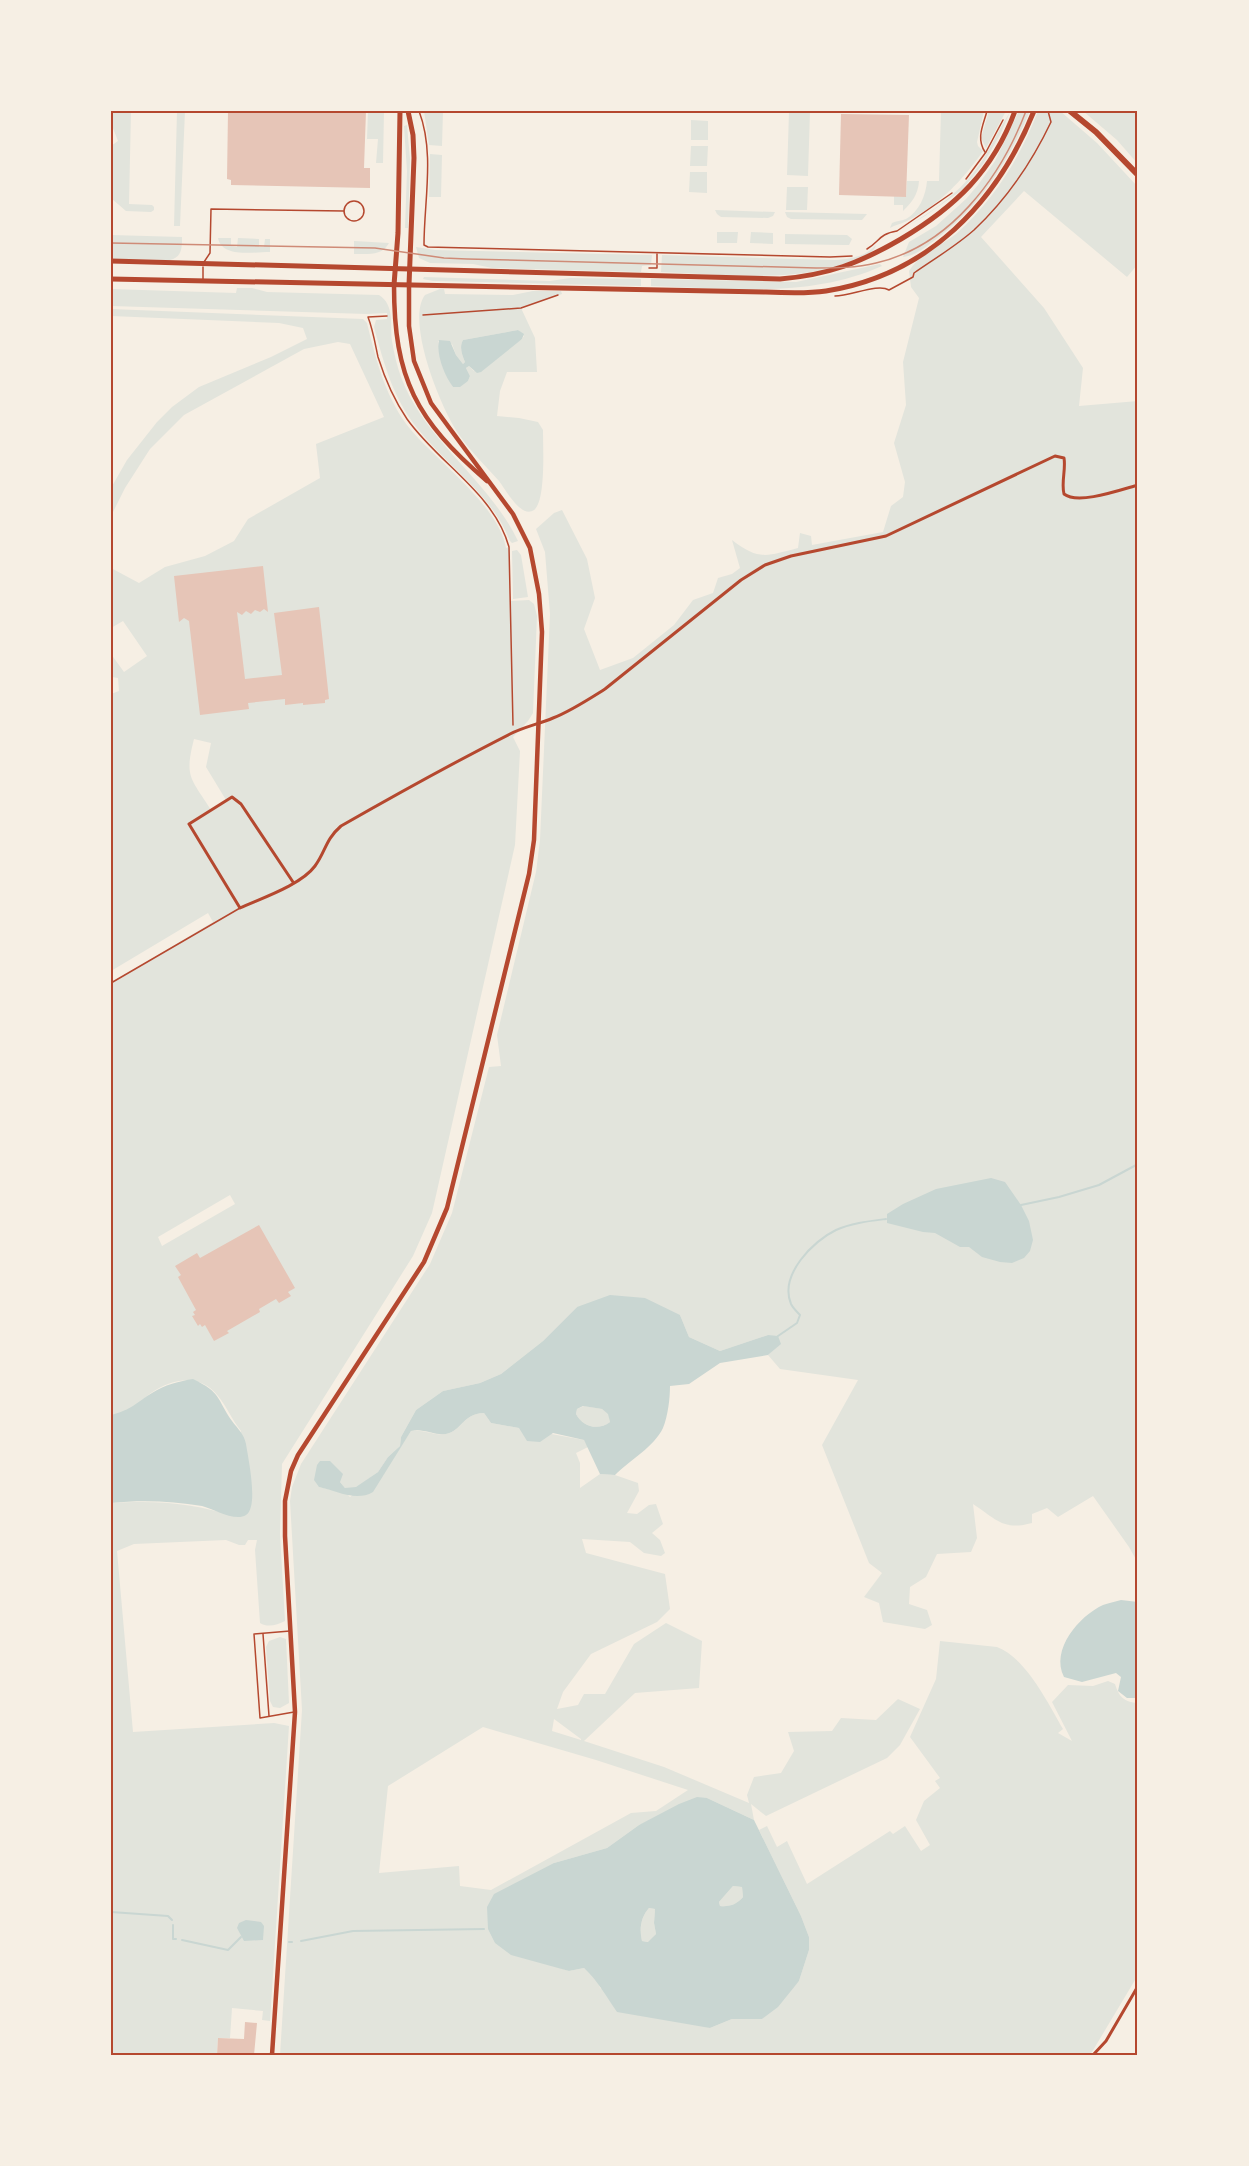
<svg xmlns="http://www.w3.org/2000/svg" width="1249" height="2166" viewBox="0 0 1249 2166" font-family="Raleway,sans-serif">
<style>
.green{fill:#e2e4dc;fill-rule:evenodd}
.water{fill:#c9d6d2;fill-rule:evenodd}
.lines{fill:none;stroke-linecap:round;stroke-linejoin:round}
.stream{stroke:#c9d6d2;stroke-width:2}
.building{fill:#e6c5b7}
.path{stroke:#b5482f;stroke-width:1.5}
.service{stroke:#b5482f;stroke-width:1.5}
.minor{stroke:#b5482f;stroke-width:3}
.secondary{stroke:#b5482f;stroke-width:4.5}
.primary{stroke:#b5482f;stroke-width:5}
.motorway{stroke:#b5482f;stroke-width:6}
.tram{stroke:#cf8b77;stroke-width:1.5}
.neatline{fill:none;stroke:#b5482f;stroke-width:2}
</style>
<rect width="100%" height="100%" fill="#f6efe4"/>
<!-- green -->
<g class="green">
<polygon points="111,111 131,111 129,204 152,205 154,207 154,210 151,212 126,211 111,198 111,146 118,141 111,123"/>
<polygon points="177,111 185,111 180,226 174,226"/>
<polygon points="368,111 384,111 383,163 376,163 378,139 367,139"/>
<polygon points="424,111 443,111 442,146 429,145"/>
<polygon points="789,111 810,111 808,176 787,175"/>
<path d="M941,111H984L977,142L978,146L983,151C963,180 939,205 907,221C901,224 895,225 890,228L892,223C896,221 901,221 906,219C919,212 926,195 927,181H939Z"/>
<polygon points="989,111 1006,111 986,148 981,138"/>
<path d="M1019,111H1030C1008,162 980,207 935,240C926,247 915,256 903,257L909,242L936,226L966,199L978,185L995,161Z"/>
<path d="M1038,111H1060L1097,143L1138,187V264L1127,277L1024,191L981,237L1044,308L1083,368L1079,406L1138,401V1563L1129,1547L1093,1496L1058,1517L1047,1508L1032,1514V1523C1003,1531 996,1519 973,1504L977,1538L971,1552L937,1554L926,1577L910,1587L909,1604L927,1610L932,1625L925,1629L883,1622L879,1603L864,1597L882,1573L869,1563L822,1445L858,1380L780,1369L768,1355L780,1344L768,1335L720,1351L689,1337L680,1315L577,1307L543,1341L501,1374L480,1383L443,1391L416,1410L401,1437L400,1446L388,1457L378,1472L356,1488H345L340,1482L319,1487L346,1493L350,1497L388,1466L411,1431C424,1429 435,1436 446,1434C462,1431 462,1414 484,1413L491,1423L584,1440L588,1447L576,1453L580,1463V1488L600,1474L615,1475L638,1483L639,1491L627,1513L637,1514L649,1505L656,1504L663,1524L652,1533L660,1540L665,1553L661,1556L644,1553L630,1542L582,1539L586,1553L665,1574L670,1609L657,1622L591,1654L563,1692L557,1709L578,1705L584,1694H605L634,1644L666,1623L702,1641L699,1688L635,1693L584,1741L664,1767L749,1803L747,1795L754,1777L781,1773L794,1751L788,1732L832,1731L841,1718L876,1720L898,1699L920,1709L900,1745L887,1758L766,1816L751,1804L754,1820L707,1798L639,1825L607,1848L554,1863V1966L569,1971L584,1968L598,1981L600,1988L710,2028L732,2019H762L799,1981L809,1950V1937L801,1916L759,1830L767,1826L777,1847L787,1841L807,1884L890,1831L893,1834L905,1826L921,1851L930,1845L916,1820L924,1801L940,1788L935,1781L940,1778L910,1737L936,1679L940,1641L997,1647C1026,1658 1048,1703 1063,1729L1058,1733L1072,1741L1052,1702L1068,1685L1093,1686L1108,1681L1115,1684C1119,1697 1124,1702 1138,1703V1975L1092,2052L1087,2055H280L302,1710L290,1501L292,1487L301,1464L430,1264L452,1213L489,1067L501,1066L497,1035L536,872L540,840L550,614L545,552L536,529L554,513L562,510L587,559L595,598L584,629L600,670L633,658L674,625L693,600L713,593L718,578L732,574L740,568L732,540C759,561 767,556 798,548L800,533L811,536L812,545L883,532L891,506L903,497L905,482L894,443L906,405L903,362L919,298L911,287L909,271C919,254 941,246 956,234C994,200 1020,158 1038,111ZM554,1719L581,1739V1740L552,1731ZM483,1727L596,1760L688,1790L656,1811L631,1813L491,1890L460,1886L459,1866L379,1873L388,1786Z"/>
<polygon points="1083,111 1138,111 1138,164 1117,140"/>
<path d="M1010,112L1000,135L983,164L962,190L925,216L897,232C927,215 957,196 977,168C990,151 998,130 1010,112Z"/>
<polygon points="691,120 708,121 708,140 691,140"/>
<polygon points="407,125 410,159 408,228 405,228 407,171 404,126"/>
<polygon points="691,146 708,146 707,166 690,166"/>
<polygon points="430,154 442,155 441,197 429,197"/>
<polygon points="690,172 707,172 707,193 689,192"/>
<path d="M907,181H919C918,195 912,202 903,211V205H894V196L906,197Z"/>
<polygon points="787,187 808,187 807,210 786,210"/>
<polygon points="715,210 775,212 773,216 768,218 721,217 717,214"/>
<polygon points="785,212 867,214 862,220 791,219 787,217"/>
<polygon points="717,232 738,232 737,243 717,243"/>
<polygon points="751,232 773,233 773,244 750,243"/>
<polygon points="785,234 847,235 852,239 849,245 844,245 785,244"/>
<path d="M111,235L182,237C182,248 182,257 170,260L111,259Z"/>
<path d="M218,238H231V246L237,247L238,238L259,239V247H264L265,239H270V252C253,252 222,258 218,238Z"/>
<path d="M354,241L389,243C382,256 368,254 354,254Z"/>
<path d="M876,245C874,253 865,255 858,258C802,285 722,274 661,272L662,255L835,260C850,259 865,257 876,245Z"/>
<polygon points="416,247 435,250 652,255 651,265 642,266 641,272 492,268 473,264 430,263 419,258"/>
<path d="M880,264L882,266C809,299 728,288 651,286V279L796,282Z"/>
<polygon points="424,277 550,281 570,278 641,279 641,286 433,281 423,279"/>
<path d="M237,288H252L267,292L379,295C395,305 390,325 392,341C394,353 397,366 401,377C424,440 489,480 518,541L512,543L510,541C492,494 447,466 417,428C393,398 384,364 374,327L376,320L387,319V313L367,314L111,306V289L236,293Z"/>
<path d="M440,289H444L445,294L513,295L533,291H561L562,294L521,308L535,338L537,372H507L500,391L497,416L519,418L538,422L543,430C543,446 546,502 534,510C521,519 506,490 499,481C486,466 471,452 460,436C442,412 405,321 425,295ZM518,330L524,336L522,339L474,371L469,366L466,368L470,376L468,381L453,387L443,368L438,341L452,344L456,355L463,364L465,362C462,355 459,347 463,340Z"/>
<path d="M111,309L363,319L367,323C376,360 386,400 411,430C438,462 499,506 506,548L509,547L510,601L529,600L534,604L537,616L533,713L528,721L513,737L520,751L515,845L432,1213L413,1256L282,1464L280,1534L285,1621C277,1625 268,1628 260,1623L255,1550L257,1540H248L245,1545H239L226,1540L134,1544L117,1551L133,1732L274,1723L289,1726L270,2021L262,2020L263,2011L232,2008L230,2038H218L217,2054L220,2055H111V1503C159,1500 192,1503 238,1517L241,1431C232,1420 227,1407 218,1396C200,1373 173,1378 151,1393C144,1398 137,1406 129,1410C124,1413 117,1414 111,1415V983L213,922L208,913L111,971V714L113,713L111,694L119,691L118,678L112,677L111,654L124,672L147,656L123,621L111,628V568L139,583L165,567L205,556L234,541L248,519L320,478L316,444L384,417L350,344L338,342L304,349L184,415L150,449L125,488L111,516V488L127,460L157,422L172,407L199,387L271,357L307,339L303,328L279,323L111,316ZM194,739L211,743L206,767L226,800L211,810C191,778 184,778 194,739ZM230,1195L235,1204L162,1246L158,1237Z"/>
<polygon points="517,550 521,555 528,597 513,599 512,551"/>
<path d="M584,1406L602,1409L609,1414L610,1422C598,1431 583,1427 576,1414L577,1409Z"/>
<polygon points="280,1637 286,1639 289,1703 280,1708 273,1707 270,1701 266,1647 269,1641"/>
<path d="M733,1886L742,1887L743,1897C737,1904 730,1907 720,1906L719,1902Z"/>
<path d="M649,1908L655,1909L654,1923L656,1934L649,1942L642,1941C639,1929 641,1917 649,1908Z"/>
</g>
<!-- water -->
<g class="water">
<path d="M518,330L524,334L522,339L481,372L477,373L469,366L466,368L470,376L468,381L460,387H453C444,375 436,354 439,340L450,341L456,355L463,364L465,362C462,355 459,347 463,340Z"/>
<polygon points="991,1178 1005,1182 1021,1205 1029,1221 1033,1240 1030,1251 1024,1258 1012,1263 1000,1262 982,1257 969,1247 960,1247 935,1233 923,1232 887,1223 887,1214 903,1204 936,1189"/>
<path d="M610,1295L645,1298L680,1315L689,1337L720,1351L768,1335L778,1336L781,1344L768,1355L720,1363L689,1384L670,1386C670,1398 668,1416 663,1428C654,1447 630,1460 615,1475L600,1474L584,1440L553,1433L540,1442L527,1441L519,1428L491,1423L484,1413C462,1414 462,1431 446,1434C435,1436 424,1428 411,1431L373,1492C356,1502 337,1491 319,1487L314,1480L317,1465L320,1461H330L343,1474L340,1482L345,1488L356,1487L378,1472L388,1457L400,1446L401,1437L416,1410L443,1391L480,1383L501,1374L543,1341L577,1307ZM583,1406L602,1409L608,1414L610,1422C598,1431 583,1427 576,1414L577,1409Z"/>
<path d="M193,1379C222,1393 216,1398 232,1421C238,1429 244,1434 246,1444C248,1457 259,1507 246,1515C235,1522 214,1509 202,1506C172,1501 141,1500 111,1503V1415C131,1410 136,1403 152,1393C164,1385 180,1381 193,1379Z"/>
<path d="M1121,1600L1138,1602V1698H1127L1118,1691L1121,1677L1116,1673L1082,1682L1064,1677C1050,1650 1079,1616 1103,1605C1108,1603 1115,1602 1121,1600Z"/>
<path d="M697,1797L707,1798L754,1820L801,1916L809,1937V1950L799,1981L778,2007L762,2019H732L710,2028L617,2012C606,1996 598,1981 584,1968L569,1971L511,1955L495,1943L488,1929L487,1907L494,1894L554,1863L607,1848L639,1825L679,1804ZM733,1886L742,1887L743,1897C737,1904 730,1907 720,1906L719,1902ZM649,1908L655,1909L654,1923L656,1934L648,1942L642,1941C639,1929 641,1917 649,1908Z"/>
<polygon points="246,1920 261,1922 264,1926 263,1940 244,1941 237,1928 239,1923"/>
</g>
<g class="lines">
<!-- stream -->
<g class="stream">
<polyline points="1021,1205 1059,1197 1099,1185 1138,1164"/>
<path d="M778,1336L797,1323L800,1315C797,1312 793,1308 791,1304C779,1275 813,1241 836,1230C851,1223 870,1221 886,1219"/>
<polyline points="111,1912 168,1916 172,1920"/>
<polyline points="173,1925 173,1939 176,1939"/>
<polyline points="182,1940 228,1950 241,1937"/>
<polyline points="301,1941 353,1931 484,1929"/>
<polyline points="289,1942 292,1942"/>
</g>
</g>
<!-- building -->
<g class="building">
<polygon points="228,111 366,111 364,168 370,168 370,188 231,185 231,180 227,179"/>
<polygon points="841,114 909,115 906,197 839,195"/>
<polygon points="263,566 268,612 264,609 260,612 255,610 251,614 246,611 242,615 237,612 245,679 282,675 274,613 319,607 329,699 325,700 325,703 303,705 303,703 285,705 285,699 248,703 249,709 200,715 189,621 184,618 179,622 174,576"/>
<polygon points="259,1225 295,1288 288,1292 291,1296 279,1303 276,1299 259,1309 260,1312 227,1331 229,1333 214,1341 205,1325 202,1327 200,1324 198,1326 192,1316 195,1315 193,1312 196,1310 178,1277 181,1275 175,1266 197,1253 200,1258"/>
<polygon points="245,2022 257,2023 254,2055 217,2055 218,2038 244,2039"/>
</g>
<g class="lines">
<!-- path -->
<g class="path">
<path d="M419,111C435,153 424,201 424,245L428,247L830,257L852,256"/>
<path d="M985,152C976,138 983,126 987,111"/>
<polyline points="966,179 986,152 1003,120"/>
<path d="M867,249C880,241 879,234 897,231L952,193"/>
<polyline points="649,268 657,268 657,254"/>
<path d="M835,296C851,296 878,283 889,290L913,277L914,273C934,259 956,246 974,230C1007,199 1032,162 1051,122L1048,111"/>
<polyline points="423,315 521,308 558,295"/>
<path d="M387,316L368,317C373,330 375,343 378,357C385,379 394,400 407,419C439,464 494,493 509,547L513,725"/>
</g>
<!-- service -->
<g class="service">
<circle cx="354" cy="211" r="10"/>
<polyline points="204,262 210,253 211,209 344,211"/>
<polyline points="203,280 203,267"/>
<polyline points="111,983 240,908"/>
<polyline points="290,1631 254,1634 260,1718 294,1712"/>
<polyline points="263,1634 269,1716"/>
</g>
<!-- minor -->
<g class="minor">
<path d="M293,882L241,804L232,797L189,824L240,908C262,898 301,885 315,866C326,851 325,840 341,826C397,794 453,763 510,734C524,727 539,724 553,718C571,711 589,699 605,689L741,580L765,565L791,556L886,536L1055,456L1064,458C1066,470 1061,482 1064,494C1078,505 1120,490 1138,485"/>
<polyline points="1093,2055 1106,2041 1138,1986"/>
</g>
<!-- secondary -->
<g class="secondary">
<path d="M394,285C394,379 416,420 487,481"/>
<polyline points="272,2055 295,1712 285,1536 285,1501 291,1471 298,1455 424,1262 447,1208 529,874 534,840 542,632 539,594 530,548 513,514 431,403 414,361 409,326 409,285"/>
</g>
<!-- primary -->
<g class="primary">
<polyline points="408,111 413,135 414,158 409,285"/>
<path d="M111,261L780,279C828,275 860,263 901,239C955,207 993,171 1015,111"/>
<path d="M111,279L766,292C786,293 806,294 826,291C928,275 997,203 1034,111"/>
<polyline points="394,285 398,233 400,111"/>
</g>
<!-- motorway -->
<polyline class="motorway" points="1070,111 1096,132 1138,175"/>
<!-- tram -->
<path class="tram" d="M111,243L375,248L444,258L467,259L816,268C836,268 856,268 876,263C950,246 1000,179 1026,111"/>
</g>
<!-- border -->
<rect width="1249" height="2166" fill="none" stroke="#f6efe4" stroke-width="225"/>
<rect x="112" y="112" width="1024" height="1942" class="neatline"/>
</svg>
